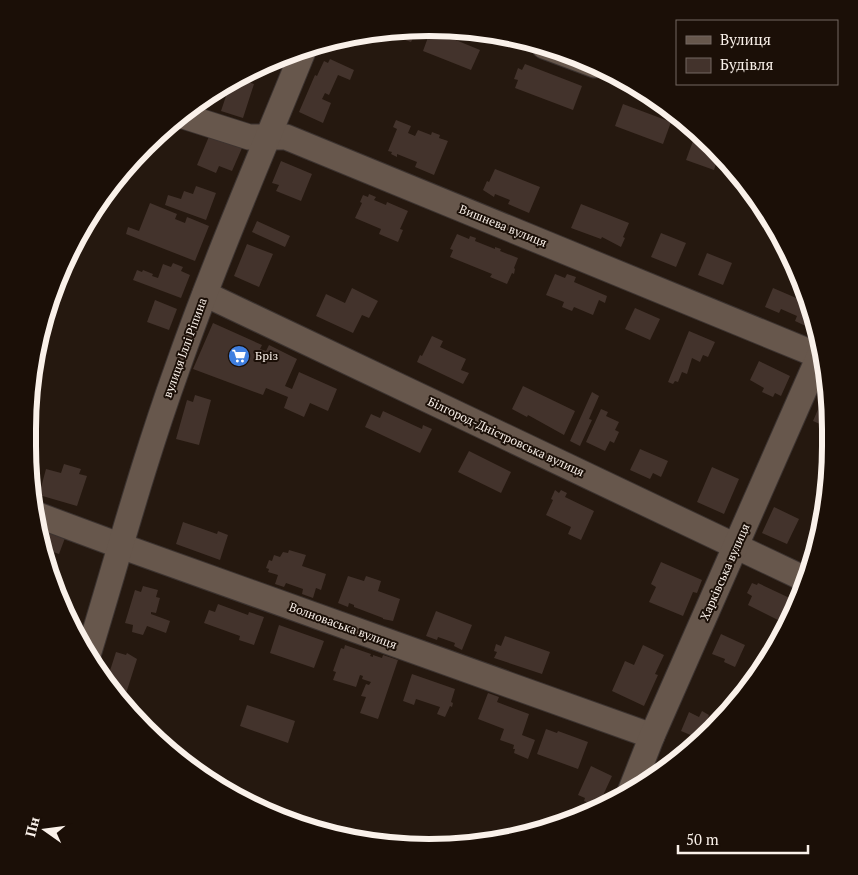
<svg xmlns="http://www.w3.org/2000/svg" width="858" height="875" viewBox="0 0 858 875" font-family="'PT Serif',serif">
<style>
.building{fill:#43332c}
.lines{fill:none;stroke-linecap:round;stroke-linejoin:round}
.minor-casing{stroke:#3c3330;stroke-width:27}
.minor{stroke:#67574c;stroke-width:25}
.labels{text-anchor:middle;stroke-width:4;stroke-linejoin:round;paint-order:stroke}
.street-label{font-size:12px;fill:#faf1ea;stroke:#1b0f07}
.poi-label{font-size:12px;fill:#faf1ea;stroke:#1b0f07;text-anchor:start}
.rim{fill:none;stroke:#faf1ea;stroke-width:6}
</style>
<rect width="100%" height="100%" fill="#25180f"/>
<!-- building -->
<g class="building">
<polygon points="403,28 410,29 408,34 414,36 411,42 385,33 386,31"/>
<polygon points="431,29 447,34 446,36 480,50 471,70 423,51"/>
<polygon points="330,59 354,70 350,80 338,75 329,95 325,93 322,99 331,103 323,123 299,112 315,75 317,76 324,61 328,63"/>
<polygon points="525,64 582,86 573,110 515,88 518,80 514,79 518,68 522,70"/>
<polygon points="236,78 254,84 243,118 221,111 226,96 220,94 222,89 220,88"/>
<polygon points="211,94 205,107 196,103"/>
<polygon points="623,104 671,122 663,144 615,126"/>
<polygon points="396,120 411,126 408,133 415,136 418,130 431,135 432,132 440,135 439,138 448,141 434,175 415,167 417,162 397,154 397,157 391,154 392,152 388,151 397,129 393,127"/>
<polygon points="696,133 701,134 719,154 714,170 686,160"/>
<polygon points="210,134 242,148 232,171 219,166 216,173 197,165"/>
<polygon points="281,161 312,174 301,201 276,191 279,185 272,183"/>
<polygon points="495,169 540,187 529,213 508,204 510,200 495,194 494,197 483,190 487,181 489,182"/>
<polygon points="736,172 738,175 745,182 734,178"/>
<polygon points="196,186 216,193 206,220 165,205 168,195 181,199 184,191 193,194"/>
<polygon points="369,194 376,197 374,200 386,205 387,202 408,211 400,229 403,230 398,242 379,234 381,229 355,218 362,203 360,202 363,195 368,197"/>
<polygon points="150,203 177,214 175,219 185,223 187,217 209,226 195,261 126,234 128,227 139,231"/>
<polygon points="581,204 629,223 623,237 625,238 621,247 602,237 601,239 571,228"/>
<polygon points="257,221 290,236 285,247 252,232"/>
<polygon points="661,233 686,243 676,267 651,257"/>
<polygon points="457,234 469,239 470,236 476,238 475,241 495,249 495,247 501,249 500,251 518,258 514,268 515,269 514,274 512,273 507,284 490,277 492,274 450,257 453,250 450,249"/>
<polygon points="247,244 273,254 259,287 234,276"/>
<polygon points="707,253 732,263 723,285 698,275"/>
<polygon points="173,263 183,267 181,271 190,275 181,298 133,280 137,270 142,272 143,270 153,274 152,276 158,278 163,264 171,267"/>
<polygon points="555,274 565,278 567,274 576,277 574,282 607,296 605,303 599,300 593,315 574,307 572,311 562,307 564,302 546,295"/>
<polygon points="352,288 378,301 369,318 362,315 353,333 316,316 326,294 345,303"/>
<polygon points="773,288 801,300 803,296 807,298 814,319 810,328 795,321 797,316 781,309 779,313 765,307"/>
<polygon points="155,300 177,309 169,330 147,322"/>
<polygon points="635,308 660,319 650,340 625,329"/>
<polygon points="213,323 262,345 260,349 266,351 269,345 297,359 285,386 292,389 299,372 337,389 328,411 310,403 304,417 284,408 288,397 266,388 263,395 193,369"/>
<polygon points="689,331 715,342 708,357 703,355 700,362 692,358 687,374 682,372 678,382 675,381 673,384 668,382"/>
<polygon points="432,336 443,341 440,347 466,359 461,370 469,373 463,384 417,362 420,355 422,356"/>
<polygon points="759,361 790,376 781,396 775,393 773,397 762,392 764,388 750,380"/>
<polygon points="523,386 575,411 564,435 528,415 527,417 512,409"/>
<polygon points="826,391 828,392 830,403 829,428 813,421"/>
<polygon points="592,392 599,396 589,419 592,420 580,446 570,441"/>
<polygon points="195,395 211,400 199,445 176,439 187,400 193,402"/>
<polygon points="601,409 608,412 606,416 619,422 615,430 619,432 614,443 610,441 605,451 586,442"/>
<polygon points="383,411 422,429 423,425 432,429 420,453 365,427 371,414 380,418"/>
<polygon points="640,449 668,461 661,477 653,473 650,479 630,470"/>
<polygon points="469,451 511,472 501,493 458,472"/>
<polygon points="64,464 81,469 79,474 87,476 77,506 39,495 46,469 61,473"/>
<polygon points="712,467 739,479 724,514 697,502"/>
<polygon points="555,490 559,493 561,490 567,493 565,497 594,511 581,540 568,534 571,527 546,515 553,500 551,499"/>
<polygon points="774,507 799,519 787,544 762,533"/>
<polygon points="183,522 217,534 218,531 228,535 220,560 176,544"/>
<polygon points="36,527 65,538 59,554 47,550 44,554"/>
<polygon points="289,550 306,555 302,566 326,574 321,590 316,588 313,598 302,594 303,589 286,583 284,587 275,584 278,575 268,572 269,569 266,568 269,560 272,561 274,555 280,557 283,552 288,553"/>
<polygon points="661,562 702,580 697,593 693,592 683,616 649,602 656,587 651,584"/>
<polygon points="348,576 364,581 366,576 381,581 378,591 400,599 393,621 383,619 383,618 354,607 354,605 349,603 348,607 338,603"/>
<polygon points="752,583 757,585 758,583 796,601 786,624 748,605 752,596 747,593"/>
<polygon points="143,586 158,590 156,597 160,598 156,613 151,612 151,614 170,621 166,633 147,626 143,635 132,632 133,625 125,623 135,590 141,592"/>
<polygon points="218,604 248,615 249,612 264,617 254,645 239,640 240,636 204,623 209,610 215,612"/>
<polygon points="436,611 472,625 462,650 454,646 455,643 438,637 437,640 426,636"/>
<polygon points="279,625 324,641 314,668 270,653"/>
<polygon points="721,634 745,645 735,667 724,662 725,659 712,654"/>
<polygon points="505,636 550,652 542,674 494,658 497,652 494,651 496,644 501,646"/>
<polygon points="345,645 371,654 370,656 373,657 373,655 382,658 383,655 398,660 378,719 360,713 366,697 361,696 366,684 369,685 371,682 362,679 363,676 360,675 356,687 333,680 336,672 333,671 341,648 344,649"/>
<polygon points="643,645 664,655 655,674 658,675 644,706 612,691 625,661 634,665"/>
<polygon points="116,652 126,655 127,653 137,659 123,703 106,683"/>
<polygon points="412,674 455,689 451,702 453,703 452,707 450,706 445,717 437,714 440,707 416,699 414,705 403,701"/>
<polygon points="488,693 499,697 497,702 529,714 522,735 535,740 528,759 514,753 515,749 513,749 514,745 500,740 504,729 478,719"/>
<polygon points="247,705 295,721 288,743 240,726"/>
<polygon points="702,711 709,715 707,720 713,722 710,730 700,739 681,731 689,712 699,717"/>
<polygon points="546,729 557,733 558,731 588,742 578,769 537,754"/>
<polygon points="667,763 673,765 664,770"/>
<polygon points="591,766 612,776 599,804 590,801 589,803 584,801 585,798 578,795"/>
<polygon points="262,802 283,809 280,817 260,808"/>
<polygon points="287,818 298,822 297,825 287,820"/>
<polygon points="332,827 352,834 350,838 330,833"/>
</g>
<g class="lines">
<!-- minor casing -->
<g class="minor-casing">
<g id="minor">
<polyline points="544,46 595,65"/>
<polyline points="180,115 249,137 286,137 822,357"/>
<polyline points="205,294 807,580"/>
<polyline points="35,514 121,546 652,736"/>
<path d="M88,655C117,560 143,463 177,369C215,261 261,155 304,49"/>
<polyline points="630,792 652,736 821,352"/>
</g>
</g>
<!-- minor -->
<use href="#minor" class="minor"/>
</g>
<!-- icons -->
<defs>
<g id="supermarket-disc" transform="scale(1.125)"><circle r="9.5" fill="#3f7fe0" stroke="#1b0f07"/><path d="M-6-5.5h2.5l.6 2H6L4.5 2H-2.5L-4.4-4H-6ZM-1.5 3.2a1.3 1.3 0 1 0 .1 0ZM3 3.2a1.3 1.3 0 1 0 .1 0Z" fill="#fff"/></g>
</defs>
<g fill-rule="evenodd">
<use href="#supermarket-disc" x="239" y="356"/>
</g>
<g class="labels">
<!-- street labels -->
<g class="street-label">
<text transform="translate(503 226) rotate(22)" y="4">Вишнева вулиця</text>
<text transform="translate(185 348) rotate(-70)" y="4">вулиця Іллі Ріпина</text>
<text transform="translate(506 437) rotate(25)" y="4">Білгород-Дністровська вулиця</text>
<text transform="translate(725 572) rotate(-66)" y="4">Харківська вулиця</text>
<text transform="translate(343 626) rotate(20)" y="4">Волноваська вулиця</text>
</g>
<!-- poi labels -->
<g class="poi-label">
<text x="255" y="360">Бріз</text>
</g>
</g>
<!-- crop -->
<path d="M0 0H858V875H0ZM429 36H429A393 393 0 0 1 822 429V446A393 393 0 0 1 429 839H429A393 393 0 0 1 36 446V429A393 393 0 0 1 429 36Z" fill="#1b0f07" fill-rule="evenodd"/>
<path class="rim" d="M429 36H429A393 393 0 0 1 822 429V446A393 393 0 0 1 429 839H429A393 393 0 0 1 36 446V429A393 393 0 0 1 429 36Z"/>
<!-- legend -->
<rect x="676" y="20" width="162" height="65" fill="#1b0f07" stroke="#746962"/>
<rect x="686" y="36" width="25" height="8" fill="#67574c" stroke="#746962"/>
<text x="720" y="45" font-size="15" fill="#faf1ea">Вулиця</text>
<rect x="686" y="58" width="25" height="15" fill="#43332c" stroke="#746962"/>
<text x="720" y="70" font-size="15" fill="#faf1ea">Будівля</text>
<!-- north arrow -->
<g transform="translate(45 830) rotate(284)" stroke="#1b0f07" stroke-width="4" paint-order="stroke">
<path d="M0-4L9 19L0 12L-9 19Z" fill="#faf1ea"/>
<text y="-8" font-size="14" font-weight="bold" text-anchor="middle" fill="#faf1ea">Пн</text>
</g>
<!-- scale -->
<path d="M678 845v8h130v-8" fill="none" stroke="#faf1ea" stroke-width="2.5"/>
<text x="686" y="845" font-size="15" fill="#faf1ea" stroke="#1b0f07" stroke-width="4" paint-order="stroke">50 m</text>
</svg>
